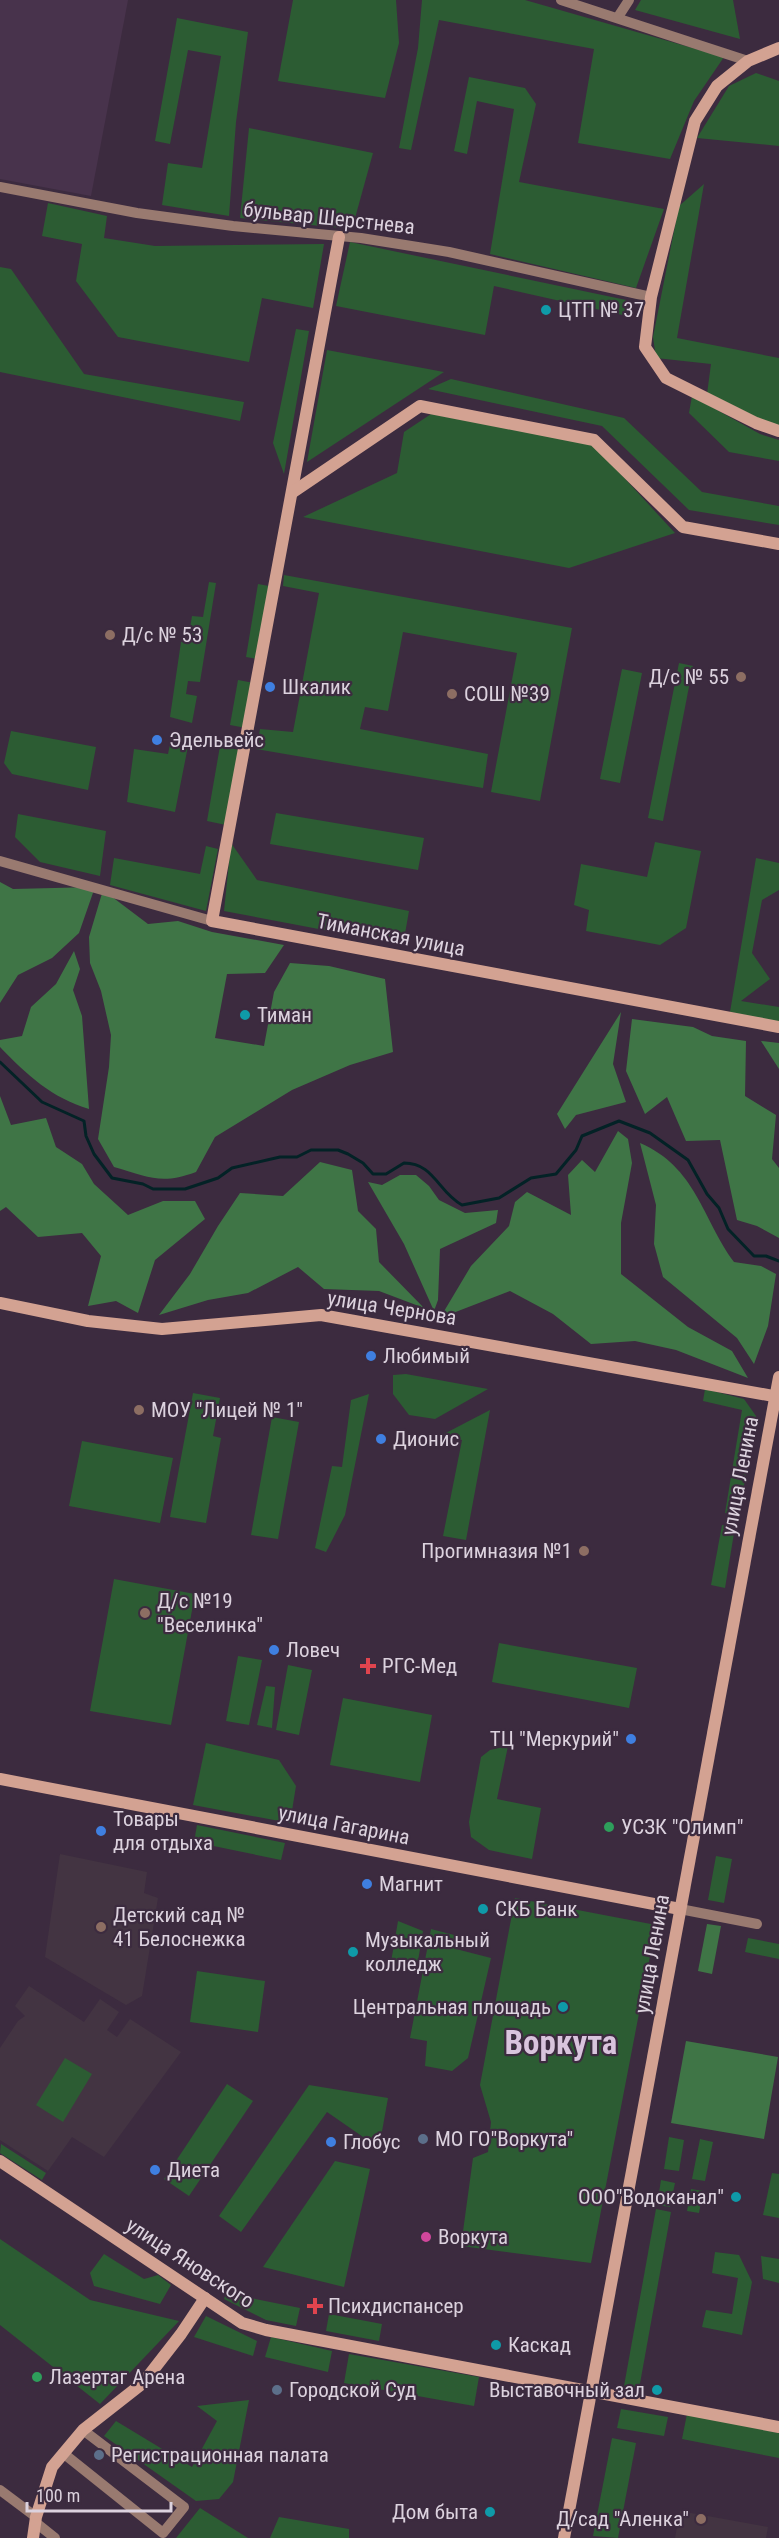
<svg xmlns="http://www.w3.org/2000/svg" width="779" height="2538" viewBox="0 0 779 2538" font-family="'Roboto Condensed',sans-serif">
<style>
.built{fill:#48334c}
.education{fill:#433442}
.green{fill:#2c5c33}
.forest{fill:#3f7546}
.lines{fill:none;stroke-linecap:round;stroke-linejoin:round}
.stream{stroke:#032226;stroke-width:3}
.street{stroke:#997a70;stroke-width:10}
.secondary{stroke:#d3a292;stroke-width:12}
.culture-dot{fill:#0f9aa8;stroke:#3c2b3f;stroke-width:2}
.education-dot{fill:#8d6e63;stroke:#3c2b3f;stroke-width:2}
.shop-dot{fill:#3f7fe0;stroke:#3c2b3f;stroke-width:2}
.health-dot{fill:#e0444e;stroke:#3c2b3f;stroke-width:2}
.leisure-dot{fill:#2e9e5b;stroke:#3c2b3f;stroke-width:2}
.service-dot{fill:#5c6f8a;stroke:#3c2b3f;stroke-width:2}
.hotel-dot{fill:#d1479c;stroke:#3c2b3f;stroke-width:2}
.labels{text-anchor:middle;stroke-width:4.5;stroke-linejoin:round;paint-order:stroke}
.street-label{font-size:21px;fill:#dcd2de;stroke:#3c2b3f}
.poi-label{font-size:21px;fill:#dcd2de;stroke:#3c2b3f;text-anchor:start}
.town-label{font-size:33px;font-weight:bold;fill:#d9c4dd;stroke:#3c2b3f}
</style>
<rect width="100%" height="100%" fill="#3c2b3f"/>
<!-- built -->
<polygon class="built" points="0,0 128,0 91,196 0,179"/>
<!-- education -->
<g class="education">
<polygon points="60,1854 147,1872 144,1893 158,1898 142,1996 126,2005 45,1957"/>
<polygon points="29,1986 84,2022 100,1999 119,2012 107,2030 117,2037 130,2019 181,2052 104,2157 72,2137 48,2171 0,2140 0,2048 18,2021 25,2016 15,2006"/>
<polygon points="680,2511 768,2527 766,2538 675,2538"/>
</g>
<!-- green -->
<g class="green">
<polygon points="293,0 396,0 399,43 385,98 278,81"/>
<polygon points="422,0 525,0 724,57 694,101 670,159 578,143 594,49 439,20 411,150 399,148 418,48"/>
<polygon points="641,0 733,0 740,39 635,10"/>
<polygon points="177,18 248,32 236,122 229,216 162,205 168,163 202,168 221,56 188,50 170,144 155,141"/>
<polygon points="756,73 779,81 779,146 697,138 729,86"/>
<polygon points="469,77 525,88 536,104 519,182 664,209 636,288 490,254 514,109 477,101 467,154 454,151"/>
<polygon points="249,128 373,153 352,229 240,218"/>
<polygon points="704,184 677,338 779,358 779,428 707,394 711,364 656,358 653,337 679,206"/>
<polygon points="48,203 107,216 104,238 155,246 324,244 313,308 262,298 249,362 118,337 76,281 82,244 42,236"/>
<polygon points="350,242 631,301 627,316 494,286 485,335 336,306"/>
<polygon points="0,267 11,269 84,374 244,402 240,421 0,372"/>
<polygon points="296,329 309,331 284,474 273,443"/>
<polygon points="327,350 444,372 307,462"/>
<polygon points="451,379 624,418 702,492 779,506 779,525 689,510 602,426 428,389"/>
<polygon points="692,396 760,434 779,440 779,461 729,452 689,413"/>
<polygon points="431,414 593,444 675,533 569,568 303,517 397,473 404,432"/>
<polygon points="284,575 572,628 540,801 491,792 517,653 403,632 388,711 365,707 360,729 488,754 483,788 256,749 260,729 293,732 319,593 283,586"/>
<polygon points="209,582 216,583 200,682 188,681 186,694 197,696 192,723 170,717 181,642 188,640 192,616 203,617"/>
<polygon points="258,584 269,586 257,659 246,657"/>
<polygon points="679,663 693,666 663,821 648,818"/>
<polygon points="622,669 642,673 620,783 600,779"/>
<polygon points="238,680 254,683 246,728 230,725"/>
<polygon points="11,731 96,747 88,790 12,774 4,763"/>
<polygon points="172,734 190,736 175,812 127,802 134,749 168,754"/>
<polygon points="220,746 239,750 226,825 207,821"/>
<polygon points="276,813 424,838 418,870 270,844"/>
<polygon points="18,814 106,831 100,876 40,862 15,837"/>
<polygon points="655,842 701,851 686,928 660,945 586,931 589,910 574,905 581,864 647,877"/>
<polygon points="231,843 257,880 409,911 403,945 224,911"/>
<polygon points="206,846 218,849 206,911 110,885 114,858 200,874"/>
<polygon points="756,858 779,863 779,890 762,900 752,953 770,979 741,1001 779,1007 779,1022 730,1012"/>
<polygon points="406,1374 488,1389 435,1419 409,1415 393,1394 393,1375"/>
<polygon points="705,1389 744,1399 756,1416 739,1515 725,1513 742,1410 703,1401"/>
<polygon points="193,1393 220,1398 213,1436 221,1438 206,1523 170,1517"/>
<polygon points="369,1394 345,1515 326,1552 315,1548 332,1466 342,1467 351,1400"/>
<polygon points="490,1410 466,1540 443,1536 462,1440 440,1436"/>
<polygon points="272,1417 299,1422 278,1539 251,1535"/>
<polygon points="82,1441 173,1458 160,1523 69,1506"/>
<polygon points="722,1525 735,1527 725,1588 711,1585"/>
<polygon points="114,1579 195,1594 171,1725 90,1711"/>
<polygon points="499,1643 637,1668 629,1708 492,1682"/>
<polygon points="238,1656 262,1660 249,1725 226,1721"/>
<polygon points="288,1665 312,1670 299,1735 276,1730"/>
<polygon points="266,1686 275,1687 272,1728 257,1725"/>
<polygon points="343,1698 432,1715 420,1782 330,1765"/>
<polygon points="206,1743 279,1760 296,1786 290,1823 193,1805"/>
<polygon points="508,1746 497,1799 541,1808 532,1859 489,1850 471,1837 469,1822 481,1757 490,1750"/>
<polygon points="197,1825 285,1843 281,1860 194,1842"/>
<polygon points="716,1856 732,1859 724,1903 708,1900"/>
<polygon points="515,1898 656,1925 591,2263 461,2246 473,2158 488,2152 491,2122 480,2085"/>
<polygon points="398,1921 423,1931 418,1961 410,1967 391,1962"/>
<polygon points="431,1929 458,1936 456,1949 491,1958 468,2058 452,2071 425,2066 427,2041 410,2038"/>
<polygon points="748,1938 779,1944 779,1959 745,1952"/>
<polygon points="197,1971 265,1981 258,2032 190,2022"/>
<polygon points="65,2058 92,2074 63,2122 36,2105"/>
<polygon points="227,2084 253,2101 189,2196 164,2179"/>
<polygon points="309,2085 388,2098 379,2148 327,2112 241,2232 219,2216"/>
<polygon points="669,2137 684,2140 679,2171 664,2169"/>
<polygon points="700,2139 713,2142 705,2181 692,2179"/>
<polygon points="1,2144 46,2173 42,2180 0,2153"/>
<polygon points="335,2161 370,2169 344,2287 263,2267"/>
<polygon points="772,2173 779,2174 779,2218 763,2215"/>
<polygon points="661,2180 675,2183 670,2207 657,2205"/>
<polygon points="691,2189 703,2191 699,2213 687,2211"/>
<polygon points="656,2209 671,2212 639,2389 624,2386"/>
<polygon points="0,2239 90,2300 179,2321 100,2404 0,2325"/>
<polygon points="715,2252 739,2255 752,2282 742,2335 702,2327 706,2310 732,2314 738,2278 712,2273"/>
<polygon points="104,2254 144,2279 158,2275 171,2285 160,2304 94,2286 90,2273"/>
<polygon points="761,2256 779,2259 779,2283 763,2279"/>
<polygon points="226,2293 300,2308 296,2326 266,2320 224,2299"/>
<polygon points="329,2314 382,2324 379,2341 326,2331"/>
<polygon points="206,2316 257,2341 253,2356 194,2337"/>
<polygon points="271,2337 332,2351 328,2372 265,2357"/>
<polygon points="349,2354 479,2377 474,2406 344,2383"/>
<polygon points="249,2400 233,2482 219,2499 196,2501 104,2436 116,2421 192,2467 217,2421 197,2406"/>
<polygon points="621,2409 668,2417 664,2436 617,2428"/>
<polygon points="687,2414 779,2433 779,2458 682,2439"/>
<polygon points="612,2438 636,2443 618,2538 593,2536"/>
<polygon points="200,2508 248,2538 176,2538"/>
<polygon points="279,2517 349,2529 349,2538 270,2538"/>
</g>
<!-- forest -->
<g class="forest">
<polygon points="0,882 13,889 95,887 79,933 52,958 18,975 0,1003"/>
<path d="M103,890L148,924L178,921L212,932L284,945L265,973L227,974L215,1038L264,1046L274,992L290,963L329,966L385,979L393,1052L350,1065L292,1090L215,1137L196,1172C161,1185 149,1177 114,1167L98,1139L109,1067L111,1035L101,991L90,963L89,937Z"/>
<path d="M74,951L80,969L73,990L82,1016L89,1109C52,1098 27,1075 0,1047V1040L22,1036L31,1007L56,984Z"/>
<polygon points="621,1012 613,1064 626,1102 576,1115 565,1129 557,1114"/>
<polygon points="632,1019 693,1027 712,1036 746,1041 745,1096 776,1115 772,1159 779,1168 779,1238 757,1226 737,1220 720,1140 686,1141 667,1097 645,1114 626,1071"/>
<polygon points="761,1041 779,1043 779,1069"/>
<polygon points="0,1096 11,1125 46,1118 56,1147 82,1164 94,1184 128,1215 163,1201 195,1201 205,1219 155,1260 138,1313 116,1301 88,1306 101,1256 82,1233 38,1237 6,1207 0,1211"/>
<polygon points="618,1131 628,1139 632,1163 621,1223 621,1274 688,1327 732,1351 748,1378 676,1350 635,1341 591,1344 553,1314 510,1291 440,1318 471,1266 509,1226 515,1202 527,1192 571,1215 568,1175 582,1160 595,1172"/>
<path d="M640,1143C696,1167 702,1218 734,1262L761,1266L776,1274L768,1326L754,1364L737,1338L663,1277L654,1244L656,1205Z"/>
<polygon points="320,1162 352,1170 358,1211 376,1229 379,1262 424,1308 379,1291 324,1289 298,1267 248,1293 208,1300 159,1315 190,1274 218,1226 240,1193 283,1196"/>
<polygon points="400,1175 416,1175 429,1186 439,1200 465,1213 498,1210 496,1223 440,1249 438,1300 434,1311 404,1244 368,1182 382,1185"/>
<polygon points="707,1924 721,1926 712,1974 698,1971"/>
<polygon points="686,2041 778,2057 764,2139 671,2123"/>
</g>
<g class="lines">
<!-- stream -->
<path class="stream" d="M0,1062L42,1102L84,1121L86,1136L94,1154L112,1178L143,1184L153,1189H185L218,1178L232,1168L280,1157H297L311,1150H338L348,1154L363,1163L373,1174H386L404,1163C434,1163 438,1192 462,1205L499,1198L531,1178L556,1174L576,1150L582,1136L619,1121L650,1133L688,1160L707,1194L719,1208L728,1229L754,1256H766L779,1261"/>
<!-- street -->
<g class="street">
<polyline points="561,0 748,61"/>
<polyline points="618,17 629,0"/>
<polyline points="0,187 137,213 233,226 361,238 449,252 651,297"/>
<polyline points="0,861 212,921"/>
<polyline points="680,1909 757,1924"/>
<polyline points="63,2453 163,2533 184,2507 83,2430"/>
<polyline points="0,2490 36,2517"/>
<polyline points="35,2522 55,2538"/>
</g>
<!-- secondary -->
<g class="secondary">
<polyline points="779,48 748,61 717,86 695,121 651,297 645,347 666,378 756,423 779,431"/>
<polyline points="339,237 212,921 779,1027"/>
<polyline points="293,492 420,406 594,440 683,527 779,544"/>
<polyline points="0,1303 88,1321 162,1329 321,1315 779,1397"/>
<polyline points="0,1779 680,1909"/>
<polyline points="0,2161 242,2323 266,2330 779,2427"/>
<polyline points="33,2538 36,2517 52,2467 83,2430 143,2383 181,2334 205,2298"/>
<polyline points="564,2538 779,1377"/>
</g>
</g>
<!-- markers -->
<g class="culture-dot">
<circle cx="546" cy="310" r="6"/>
<circle cx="245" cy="1015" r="6"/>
<circle cx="483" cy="1909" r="6"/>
<circle cx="353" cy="1952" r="6"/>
<circle cx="563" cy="2007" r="6"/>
<circle cx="736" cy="2197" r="6"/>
<circle cx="496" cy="2345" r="6"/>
<circle cx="657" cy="2390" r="6"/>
<circle cx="490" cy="2512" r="6"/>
</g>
<g class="education-dot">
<circle cx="110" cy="635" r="6"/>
<circle cx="741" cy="677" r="6"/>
<circle cx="452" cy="694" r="6"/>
<circle cx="139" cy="1410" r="6"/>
<circle cx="584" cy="1551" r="6"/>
<circle cx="145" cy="1613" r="6"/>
<circle cx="101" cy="1927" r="6"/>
<circle cx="701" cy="2519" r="6"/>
</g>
<g class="shop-dot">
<circle cx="270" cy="687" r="6"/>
<circle cx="157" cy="740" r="6"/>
<circle cx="371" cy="1356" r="6"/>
<circle cx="381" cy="1439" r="6"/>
<circle cx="274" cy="1650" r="6"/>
<circle cx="631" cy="1739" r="6"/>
<circle cx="101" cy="1831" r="6"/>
<circle cx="367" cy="1884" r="6"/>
<circle cx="331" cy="2142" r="6"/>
<circle cx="155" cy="2170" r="6"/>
</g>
<g class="health-dot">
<path d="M365 1657h6v6h6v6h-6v6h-6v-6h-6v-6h6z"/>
<path d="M312 2297h6v6h6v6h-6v6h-6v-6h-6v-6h6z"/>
</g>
<g class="leisure-dot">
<circle cx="609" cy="1827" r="6"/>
<circle cx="37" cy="2377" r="6"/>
</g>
<g class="service-dot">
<circle cx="423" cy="2139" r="6"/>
<circle cx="277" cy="2390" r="6"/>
<circle cx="99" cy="2455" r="6"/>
</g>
<circle class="hotel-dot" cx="426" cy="2237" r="6"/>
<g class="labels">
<!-- street labels -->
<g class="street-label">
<text transform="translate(329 218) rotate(6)" y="7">бульвар Шерстнева</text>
<text transform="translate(391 935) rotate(11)" y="7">Тиманская улица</text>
<text transform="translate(392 1308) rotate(9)" y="7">улица Чернова</text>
<text transform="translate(740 1476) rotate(-79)" y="7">улица Ленина</text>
<text transform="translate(344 1825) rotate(11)" y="7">улица Гагарина</text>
<text transform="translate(652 1954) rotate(-80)" y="7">улица Ленина</text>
<text transform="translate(190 2263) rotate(33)" y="7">улица Яновского</text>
</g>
<!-- poi labels -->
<g class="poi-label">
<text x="558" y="317">ЦТП № 37</text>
<text x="122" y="642">Д/с № 53</text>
<text x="729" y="684" text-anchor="end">Д/с № 55</text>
<text x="282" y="694">Шкалик</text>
<text x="464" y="701">СОШ №39</text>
<text x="169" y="747">Эдельвейс</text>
<text x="257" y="1022">Тиман</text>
<text x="383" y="1363">Любимый</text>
<text x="151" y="1417">МОУ "Лицей № 1"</text>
<text x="393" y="1446">Дионис</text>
<text x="572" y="1558" text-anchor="end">Прогимназия №1</text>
<text x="157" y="1608">Д/с №19<tspan x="157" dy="24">"Веселинка"</tspan></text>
<text x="286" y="1657">Ловеч</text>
<text x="382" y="1673">РГС-Мед</text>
<text x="619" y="1746" text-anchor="end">ТЦ "Меркурий"</text>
<text x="113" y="1826">Товары<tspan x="113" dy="24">для отдыха</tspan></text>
<text x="621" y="1834">УСЗК "Олимп"</text>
<text x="379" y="1891">Магнит</text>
<text x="495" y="1916">СКБ Банк</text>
<text x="113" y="1922">Детский сад №<tspan x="113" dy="24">41 Белоснежка</tspan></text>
<text x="365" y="1947">Музыкальный<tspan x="365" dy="24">колледж</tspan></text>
<text x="551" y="2014" text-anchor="end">Центральная площадь</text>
<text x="435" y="2146">МО ГО"Воркута"</text>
<text x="343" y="2149">Глобус</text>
<text x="167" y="2177">Диета</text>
<text x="724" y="2204" text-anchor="end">ООО"Водоканал"</text>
<text x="438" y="2244">Воркута</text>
<text x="328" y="2313">Психдиспансер</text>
<text x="508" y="2352">Каскад</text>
<text x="49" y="2384">Лазертаг Арена</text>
<text x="289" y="2397">Городской Суд</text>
<text x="645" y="2397" text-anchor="end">Выставочный зал</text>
<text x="111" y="2462">Регистрационная палата</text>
<text x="478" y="2519" text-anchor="end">Дом быта</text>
<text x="689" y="2526" text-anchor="end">Д/сад "Аленка"</text>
</g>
<!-- town labels -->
<g class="town-label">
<text x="561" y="2054">Воркута</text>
</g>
</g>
<!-- scale -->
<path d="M27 2502v9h144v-9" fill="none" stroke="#dcd2de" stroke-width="3"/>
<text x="36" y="2502" font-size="18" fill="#dcd2de" stroke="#3c2b3f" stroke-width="4.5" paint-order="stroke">100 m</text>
</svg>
